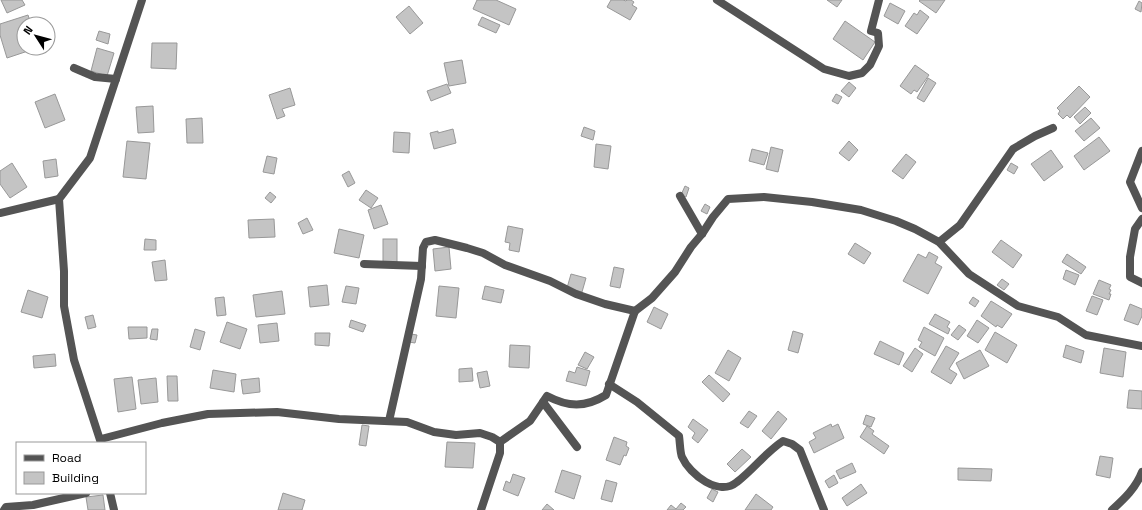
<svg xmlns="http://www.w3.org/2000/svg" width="1142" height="510" viewBox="0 0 1142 510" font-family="'Space Grotesk',sans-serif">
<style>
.building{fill:#c4c4c4;stroke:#989898}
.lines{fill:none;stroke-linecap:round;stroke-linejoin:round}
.street{stroke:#545454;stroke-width:8}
</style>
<rect width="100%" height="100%" fill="#fff"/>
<!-- building -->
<g class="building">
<polygon points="1,0 22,0 25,5 7,13"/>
<polygon points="477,0 496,0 516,9 509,25 473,9"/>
<polygon points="611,0 623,0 626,1 627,0 631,0 634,2 632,5 637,8 630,20 607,7"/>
<polygon points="827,0 842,0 837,7"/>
<polygon points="920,0 945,0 936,13 919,1"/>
<polygon points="1139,1 1142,3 1141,12 1135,9"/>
<polygon points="890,3 905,11 898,24 884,16"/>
<polygon points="409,6 423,23 410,34 396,17"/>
<polygon points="920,10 929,17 917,34 905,26 914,13 917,15"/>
<polygon points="28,15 31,24 24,24 24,48 37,48 7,58 0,35 0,24"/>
<polygon points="482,17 500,25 496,33 478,25"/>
<polygon points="845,21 875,42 863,60 833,39"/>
<polygon points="99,31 110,34 108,44 96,40"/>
<polygon points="152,43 177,43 176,69 151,68"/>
<polygon points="97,48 114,53 107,76 91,71"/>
<polygon points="462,60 466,83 449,86 444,63"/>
<polygon points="915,65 929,75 917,92 914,90 911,94 900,86"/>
<polygon points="928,78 936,83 924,102 917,98"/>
<polygon points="849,82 856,88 849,97 841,91"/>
<polygon points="447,84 451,93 431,101 427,91"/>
<polygon points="1079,86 1090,97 1070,118 1067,115 1063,119 1058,114 1060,111 1057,108"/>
<polygon points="290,88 295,105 282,109 285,116 277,119 269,95"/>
<polygon points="55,94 65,120 45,128 35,102"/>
<polygon points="836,94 842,97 838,104 832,101"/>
<polygon points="153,106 154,132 138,133 136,107"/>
<polygon points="1085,107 1091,113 1080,124 1074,117"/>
<polygon points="202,118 203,143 187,143 186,119"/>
<polygon points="1091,118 1100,128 1084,141 1075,131"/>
<polygon points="584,127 595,131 593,140 581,136"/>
<polygon points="453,129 456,143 434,149 430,133 438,131 438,133"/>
<polygon points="394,132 410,133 409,153 393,152"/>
<polygon points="1099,137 1110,151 1084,170 1074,156"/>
<polygon points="127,141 150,143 146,179 123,177"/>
<polygon points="849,141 858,150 849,161 839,153"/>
<polygon points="596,144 611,146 608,169 594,167"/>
<polygon points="771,147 783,150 778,172 766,169"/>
<polygon points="752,149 768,153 764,165 749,161"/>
<polygon points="1051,150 1063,167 1044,181 1031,164"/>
<polygon points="906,154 916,162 903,179 892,171"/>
<polygon points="267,156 277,158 274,174 263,172"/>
<polygon points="56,159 58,176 45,178 43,161"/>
<polygon points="12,163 27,187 10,198 0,184 0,171"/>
<polygon points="1011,163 1018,167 1014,174 1007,170"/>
<polygon points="349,171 355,183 348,187 342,175"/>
<polygon points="685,186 689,188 686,197 681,195"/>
<polygon points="366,190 378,198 371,208 359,200"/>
<polygon points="270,192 276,197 271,203 265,198"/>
<polygon points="705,204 710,207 707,214 701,211"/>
<polygon points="381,205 388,224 374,229 368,210"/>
<polygon points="307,218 313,230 303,234 298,223"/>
<polygon points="274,219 275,237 249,238 248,220"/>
<polygon points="508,226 523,229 519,252 509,250 510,243 505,242"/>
<polygon points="339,229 364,235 359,258 334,253"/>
<polygon points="145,239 156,240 156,250 144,250"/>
<rect x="383" y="239" width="14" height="23"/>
<polygon points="1001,240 1022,255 1013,268 992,252"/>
<polygon points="855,243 871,253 864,264 848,254"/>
<polygon points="449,247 451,269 435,271 433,249"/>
<polygon points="929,252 938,257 935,263 942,267 928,294 903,281 918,254 926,258"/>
<polygon points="1067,254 1086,267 1081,274 1062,262"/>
<polygon points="165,260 167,280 155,281 152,262"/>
<polygon points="614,267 624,269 620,288 610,286"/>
<polygon points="1066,270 1079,275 1075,285 1063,279"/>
<polygon points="571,274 586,278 582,292 567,288"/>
<polygon points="1002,279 1009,284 1004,290 997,285"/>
<polygon points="1099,280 1111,285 1109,289 1111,290 1109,294 1111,294 1109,300 1093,294"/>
<polygon points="327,285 329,305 310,307 308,287"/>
<polygon points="346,286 359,288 356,304 342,302"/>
<polygon points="439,286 459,288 456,318 436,316"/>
<polygon points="485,286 504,290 501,303 482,299"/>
<polygon points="28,290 48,297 42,318 21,312"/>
<polygon points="282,291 285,314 256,317 253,295"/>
<polygon points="1092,296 1103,300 1097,315 1086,311"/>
<polygon points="224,297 226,315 217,316 215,298"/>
<polygon points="973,297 979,301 975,307 969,303"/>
<polygon points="991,301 1012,314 1002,328 997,325 996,327 981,316"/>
<polygon points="1130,304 1142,309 1142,316 1138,325 1124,320"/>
<polygon points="654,307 668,314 661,329 647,322"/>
<polygon points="935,314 950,322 947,327 950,329 948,334 929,324"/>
<polygon points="93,315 96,327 88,329 85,317"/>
<polygon points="351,320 366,325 363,332 349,327"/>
<polygon points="977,320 989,328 978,343 967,336"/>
<polygon points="227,322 247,329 240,349 220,342"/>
<polygon points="277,323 279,341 260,343 258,325"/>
<polygon points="959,325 966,330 958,340 951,335"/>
<polygon points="128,327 147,327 147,338 129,339"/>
<polygon points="924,327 944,338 935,356 919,347 922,342 918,340"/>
<polygon points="152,329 158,329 157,340 150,339"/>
<polygon points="195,329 205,332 200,350 190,347"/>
<polygon points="793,331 803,334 798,353 788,350"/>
<polygon points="995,332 1017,345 1007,363 985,350"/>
<polygon points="315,333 330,333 329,346 315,345"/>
<polygon points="411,334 417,335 415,343 409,342"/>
<polygon points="880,341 904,353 899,365 874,354"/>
<polygon points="510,345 530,346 529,368 509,367"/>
<polygon points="1066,345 1084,351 1081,363 1063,357"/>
<polygon points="946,346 959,353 949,369 957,374 951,384 931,372"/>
<polygon points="915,348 923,354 912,372 903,366"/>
<polygon points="1104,348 1126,352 1123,377 1100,373"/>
<polygon points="728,350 741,358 729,381 715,373"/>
<polygon points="980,350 989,366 964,379 956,363"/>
<polygon points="585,352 594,357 587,369 578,365"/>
<polygon points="55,354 56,366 34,368 33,356"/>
<polygon points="577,367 590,371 586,386 566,381 569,371 575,373"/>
<polygon points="472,368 473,381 459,382 459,369"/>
<polygon points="213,370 236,374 234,392 210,388"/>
<polygon points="487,371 490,386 480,388 477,373"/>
<polygon points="709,375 730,394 723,402 702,382"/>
<polygon points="167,376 177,376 178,401 168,401"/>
<polygon points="132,377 136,409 118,412 114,379"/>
<polygon points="156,378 158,402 141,404 138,380"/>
<polygon points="259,378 260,392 243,394 241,380"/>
<polygon points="1129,390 1142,391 1142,409 1127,408"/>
<polygon points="749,411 757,416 748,428 740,423"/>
<polygon points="778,411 787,419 771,439 762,431"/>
<polygon points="866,415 875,418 871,427 863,424"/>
<polygon points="693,419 708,430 698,443 692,438 695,433 688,427"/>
<polygon points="831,424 832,427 838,424 844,438 814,453 809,442 816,438 813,433"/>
<polygon points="362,425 369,426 366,446 359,445"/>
<polygon points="867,426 874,431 872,434 889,446 884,454 860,437"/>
<polygon points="614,437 627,442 626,446 629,448 626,456 624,455 620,465 606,460"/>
<polygon points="447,442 475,443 473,468 445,467"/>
<polygon points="742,449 751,457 735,472 727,464"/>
<polygon points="1100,456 1113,458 1110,478 1096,475"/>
<polygon points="852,463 856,472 840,479 836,471"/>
<polygon points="958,468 992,469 991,481 958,480"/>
<polygon points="562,470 581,476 574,499 555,492"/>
<polygon points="513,474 525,478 518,496 503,490 506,481 510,483"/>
<polygon points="834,475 838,483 829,488 825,481"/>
<polygon points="606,480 617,483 612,502 601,499"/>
<polygon points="861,484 867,493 847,506 842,498"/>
<polygon points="712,489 718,492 713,502 707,498"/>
<polygon points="283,493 305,500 302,510 278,510"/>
<polygon points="756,494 773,507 771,510 745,510"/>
<polygon points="103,495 105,510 88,510 86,497"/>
<polygon points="681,503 686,507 683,510 667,510 671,505 676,509"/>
<polygon points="547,504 554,510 542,510"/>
</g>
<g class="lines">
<!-- street -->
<g class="street">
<polyline points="717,0 824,69 849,76 862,73 870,65 879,46 878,33 871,31 879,0"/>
<polyline points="74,68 95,77 116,79"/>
<polyline points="1142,151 1130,182 1142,208"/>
<polyline points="680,196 702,234"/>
<polyline points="0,213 59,199"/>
<polyline points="1142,219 1135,229 1130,257 1130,277 1142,283"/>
<polyline points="939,242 960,225 1013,149 1035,136 1053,128"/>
<polyline points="364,264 422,266"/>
<path d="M609,384L637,402L679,436C680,442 680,453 682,457C690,475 719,497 737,482C754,469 765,453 783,441L792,444L800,450L824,510"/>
<polyline points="389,421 421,279 423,248 426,242 435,240 467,248 483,253 505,265 550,281 576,294 605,304 635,311"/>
<polyline points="101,439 162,423 208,414 277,412 339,419 407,422 434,432 456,435 480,433 492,437 500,442 500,453 481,510"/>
<polyline points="500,442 530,421 543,402"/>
<polyline points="101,443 74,360 64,306 64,271 59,199 90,158 142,0"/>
<path d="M577,447L543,402L547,396C568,407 585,408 606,395L635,311L652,298L675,272L691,247L702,234L713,217L728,199L764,197L812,202L861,210L896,221L915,229L939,242L969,274L1018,306L1058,317L1086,335L1142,346"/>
<polyline points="110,493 114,510"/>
<polyline points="4,510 6,507 33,505 86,493"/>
<path d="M1112,510C1124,499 1136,488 1142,472"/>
</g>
</g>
<!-- legend -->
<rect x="16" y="442" width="130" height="52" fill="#ffffff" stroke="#999999"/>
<rect x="24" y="455" width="20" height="6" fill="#545454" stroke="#999999"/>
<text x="52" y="462" font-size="12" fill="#000000">Road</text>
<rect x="24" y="472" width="20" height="12" fill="#c4c4c4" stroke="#999999"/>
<text x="52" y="482" font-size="12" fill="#000000">Building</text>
<!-- north arrow -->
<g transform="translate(36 36) rotate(306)"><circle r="19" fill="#ffffff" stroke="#999999"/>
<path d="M0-3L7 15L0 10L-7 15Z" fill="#000000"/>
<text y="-6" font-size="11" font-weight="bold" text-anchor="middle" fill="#000000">N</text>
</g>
</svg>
